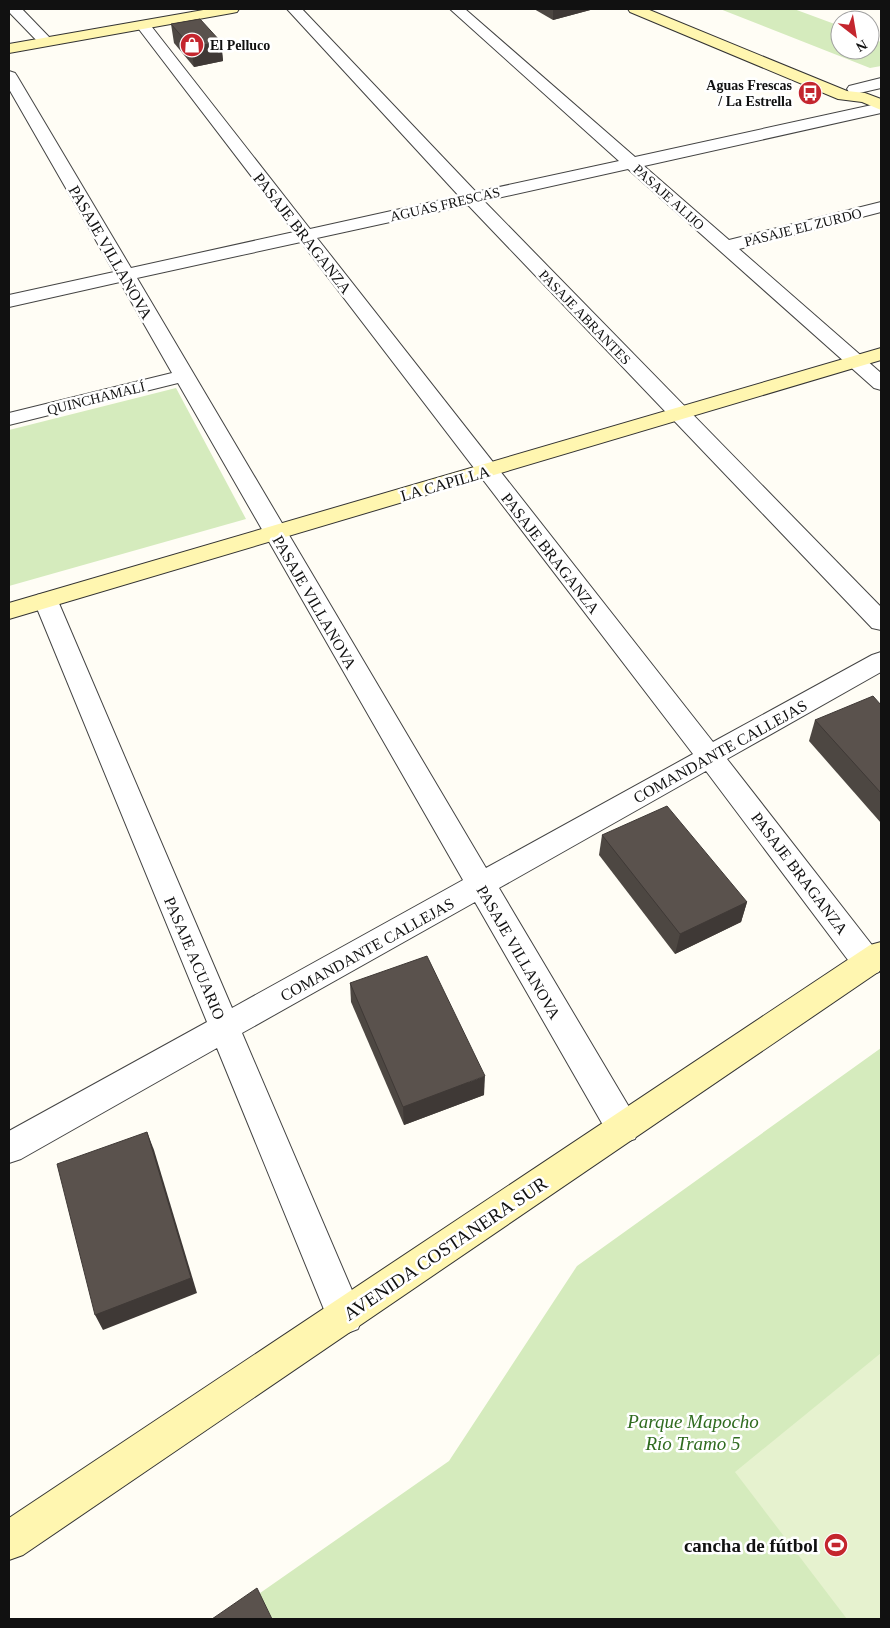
<svg xmlns="http://www.w3.org/2000/svg" width="890" height="1628" viewBox="0 0 890 1628" font-family="Georgia,serif">
<style>
.green{fill:#d5ebbd}
.pitch{fill:#e6f2cf}
.lines{fill:none;stroke-linecap:round;stroke-linejoin:round}
.street-casing{stroke:#444;stroke-width:2}
.secondary-casing{stroke:#333;stroke-width:2}
.street{fill:#fff;fill-rule:evenodd}
.secondary{fill:#fff6b0;fill-rule:evenodd}
.wall{fill:#4d4742}
.shaded-wall{fill:#3f3936}
.building{fill:#5a524d;stroke:#3f3936}
.labels{text-anchor:middle;stroke-width:5;stroke-linejoin:round;paint-order:stroke}
.far-poi-label{font-size:14px;font-weight:bold;fill:#111;stroke:#fff;text-anchor:start}
.far-street-label{font-size:14px;fill:#111;stroke:#fff}
.street-label{font-size:16px;fill:#111;stroke:#fff}
.near-street-label{font-size:19px;fill:#111;stroke:#fff}
.near-park-label{font-size:19px;font-style:italic;fill:#2f6b1f;stroke:#fff}
.near-poi-label{font-size:19px;font-weight:bold;fill:#111;stroke:#fff;text-anchor:end}
</style>
<rect width="100%" height="100%" fill="#fffdf5"/>
<!-- green -->
<g class="green">
<polygon points="720,9 794,9 840,26 840,50 870,50 870,38 881,42 881,66 870,68"/>
<polygon points="176,388 246,519 9,586 9,430"/>
<polygon points="881,1048 881,1619 223,1619 449,1461 577,1266"/>
</g>
<!-- pitch -->
<polygon class="pitch" points="881,1353 881,1619 847,1619 735,1472"/>
<g class="lines">
<!-- street casing -->
<g class="street-casing">
<g id="street">
<polygon points="9,9 22,9 51,39 54,42 51,45 41,45 9,12"/>
<path d="M287,9H302L476,192L619,161L450,9H465L635,157L881,103V113L644,166L729,240L881,202V212L739,249L881,373V390L874,388L628,169L484,201L881,607V630L872,628L468,205L317,238L713,742L872,655L881,652V672L727,759L879,954L881,960L879,972L868,976L857,972L706,771L499,888L635,1117L639,1128L635,1139L623,1143L611,1139L475,902L242,1033L363,1316L358,1329L345,1334L332,1329L217,1048L21,1159L9,1163V1131L207,1022L34,601L37,595L46,593L55,595L58,601L232,1008L463,880L178,383L9,425V413L172,373L120,282L9,307V295L114,272L9,89V71L15,73L17,76L131,268L294,232L138,28L136,25L138,22H148L310,229L459,196ZM301,242L693,754L486,868L137,278Z"/>
<polygon points="881,78 881,88 855,94 849,92 847,89 849,86"/>
</g>
</g>
<!-- secondary casing -->
<g class="secondary-casing">
<g id="secondary">
<polygon points="209,9 239,9 237,12 232,13 9,53 9,44"/>
<polygon points="628,9 647,9 847,91 865,93 881,99 881,110 862,102 838,99 630,12"/>
<polygon points="881,348 881,360 9,619 9,603"/>
<polygon points="881,942 881,970 23,1555 9,1560 9,1518 870,945"/>
</g>
</g>
<!-- street -->
<use href="#street" class="street"/>
<!-- secondary -->
<use href="#secondary" class="secondary"/>
</g>
<!-- wall -->
<g class="wall">
<polygon points="534,9 594,9 553,20"/>
<polygon points="171,24 221,42 223,61 194,67 174,43"/>
<polygon points="881,705 881,823 809,741 815,720"/>
<polygon points="602,835 747,902 741,922 675,954 599,855"/>
<polygon points="350,983 484,1095 404,1125 351,1002"/>
</g>
<!-- shaded-wall -->
<g class="shaded-wall">
<polygon points="553,9 594,9 553,20"/>
<polygon points="221,42 223,61 194,67 191,47"/>
<polygon points="747,902 741,922 675,954 680,934"/>
<polygon points="485,1076 484,1095 404,1125 403,1107"/>
<polygon points="147,1132 154,1150 197,1293 103,1330 95,1315"/>
</g>
<!-- building -->
<g class="building">
<polygon points="200,19 221,42 191,47 171,24"/>
<polygon points="873,696 881,705 881,793 815,720"/>
<polygon points="667,806 747,902 680,934 602,835"/>
<polygon points="427,956 485,1076 403,1107 350,983"/>
<polygon points="147,1132 191,1278 95,1315 57,1164"/>
<polygon points="257,1588 272,1619 212,1619"/>
</g>
<!-- icons -->
<defs>
<g id="shop-disc" transform="scale(1.25)"><circle r="9.5" fill="#c4262e" stroke="#fff"/><path d="M-5-2.5h2.3a2.7 3.5 0 0 1 5.4 0H5L5.5 6h-11ZM-1.5-2.5h3a1.5 2.3 0 0 0-3 0Z" fill="#fff"/></g>
<g id="bus-disc" transform="scale(1.25)"><circle r="9.5" fill="#c4262e" stroke="#fff"/><path d="M-5-6H5V4H4V6H2V4H-2V6H-4V4H-5ZM-3.5-4V0h7V-4ZM-3.5 1.2v1.5H-2V1.2ZM2 1.2v1.5H3.5V1.2Z" fill="#fff"/></g>
<g id="stadium-disc" transform="scale(1.25)"><circle r="9.5" fill="#c4262e" stroke="#fff"/><path d="M0-5a6.5 5 0 1 0 0 10a6.5 5 0 1 0 0-10ZM-3.5-1.8h7v3.6h-7Z" fill="#fff"/></g>
</defs>
<g fill-rule="evenodd">
<use href="#shop-disc" x="192" y="45"/>
<use href="#bus-disc" x="810" y="93"/>
<use href="#stadium-disc" x="836" y="1545"/>
</g>
<g class="labels">
<!-- far-poi labels -->
<g class="far-poi-label">
<text x="210" y="50">El Pelluco</text>
<text x="792" y="90" text-anchor="end">Aguas Frescas<tspan x="792" dy="16">/ La Estrella</tspan></text>
</g>
<!-- far-street labels -->
<g class="far-street-label">
<text transform="translate(669 197) rotate(42)" y="5">PASAJE ALIJO</text>
<text transform="translate(445 204) rotate(-13)" y="5">AGUAS FRESCAS</text>
<text transform="translate(803 227) rotate(-14)" y="5">PASAJE EL ZURDO</text>
<text transform="translate(585 317) rotate(46)" y="5">PASAJE ABRANTES</text>
<text transform="translate(96 398) rotate(-14)" y="5">QUINCHAMALÍ</text>
</g>
<!-- street labels -->
<g class="street-label">
<text transform="translate(303 233) rotate(52)" y="6">PASAJE BRAGANZA</text>
<text transform="translate(111 252) rotate(60)" y="6">PASAJE VILLANOVA</text>
<text transform="translate(445 483) rotate(-16)" y="6">LA CAPILLA</text>
<text transform="translate(551 553) rotate(52)" y="6">PASAJE BRAGANZA</text>
<text transform="translate(315 602) rotate(60)" y="6">PASAJE VILLANOVA</text>
<text transform="translate(720 751) rotate(-29)" y="6">COMANDANTE CALLEJAS</text>
<text transform="translate(800 873) rotate(53)" y="6">PASAJE BRAGANZA</text>
<text transform="translate(367 949) rotate(-29)" y="6">COMANDANTE CALLEJAS</text>
<text transform="translate(519 952) rotate(60)" y="6">PASAJE VILLANOVA</text>
<text transform="translate(195 958) rotate(67)" y="6">PASAJE ACUARIO</text>
</g>
<!-- near-street labels -->
<g class="near-street-label">
<text transform="translate(445 1248) rotate(-34)" y="7">AVENIDA COSTANERA SUR</text>
</g>
<!-- near-park labels -->
<g class="near-park-label">
<text x="693" y="1428">Parque Mapocho<tspan x="693" dy="22">Río Tramo 5</tspan></text>
</g>
<!-- near-poi labels -->
<g class="near-poi-label">
<text x="818" y="1552">cancha de fútbol</text>
</g>
</g>
<!-- border -->
<rect width="890" height="1628" fill="none" stroke="#111111" stroke-width="20"/>
<!-- north arrow -->
<g transform="translate(855 35) rotate(149)"><circle r="24" fill="#ffffff" stroke="#a0a0a0"/>
<path d="M0-4L9 19L0 12L-9 19Z" fill="#c4262e"/>
<text y="-8" font-size="14" font-weight="bold" text-anchor="middle" fill="#111111">N</text>
</g>
</svg>
